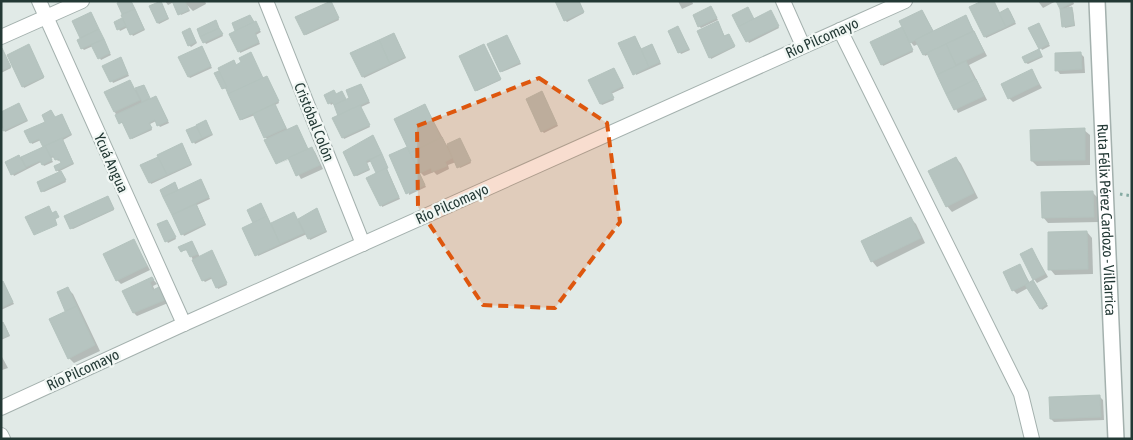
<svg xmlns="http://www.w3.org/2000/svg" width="1133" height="440" viewBox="0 0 1133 440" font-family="'Asap Condensed',sans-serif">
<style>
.shadow{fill:#0003}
.building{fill:#b6c4c0;stroke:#b4c3be}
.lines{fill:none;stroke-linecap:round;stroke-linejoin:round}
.minor-casing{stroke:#a4b1ae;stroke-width:16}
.tertiary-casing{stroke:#a4b1ae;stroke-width:18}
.path{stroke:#84aaa2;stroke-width:3;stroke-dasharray:2.5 4;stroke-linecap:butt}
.minor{stroke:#fff;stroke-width:14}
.tertiary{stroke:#fff;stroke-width:15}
.marked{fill:#de570e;fill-opacity:0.2;stroke:#de570e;stroke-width:4;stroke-dasharray:10 6;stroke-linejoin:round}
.labels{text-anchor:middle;stroke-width:4.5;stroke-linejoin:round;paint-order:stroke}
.street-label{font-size:15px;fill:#233935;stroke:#f1f7f4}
</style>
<rect width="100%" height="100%" fill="#e1eae7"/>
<!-- shadow -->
<g class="shadow">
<polygon points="124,1 131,1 145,30 133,36 128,27 120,31 116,23 124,19 119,4"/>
<polygon points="165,1 205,1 206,4 193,11 187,5 190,11 181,15 174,2 168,5"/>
<polygon points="579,1 584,13 567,22 565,20"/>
<polygon points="678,1 692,1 693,4 682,9"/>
<polygon points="1038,1 1056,1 1043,8"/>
<polygon points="1073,1 1074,4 1063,10 1073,10 1075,26 1065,28 1061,8"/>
<polygon points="162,4 169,19 159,24 158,23"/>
<polygon points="332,4 339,20 306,35 305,34"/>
<polygon points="711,8 718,20 701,28 699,26"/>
<polygon points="748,8 754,20 772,13 779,28 749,43 734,16"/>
<polygon points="971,8 999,14 1010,11 1016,24 986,38"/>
<polygon points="922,11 934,32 967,18 987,56 969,65 987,100 958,113 929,54 925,56 918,44 914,46 908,39 913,52 883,66 882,64 902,29 905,33"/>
<polygon points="91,14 111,55 101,60 93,46 84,50 82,48 81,39 73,22"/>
<polygon points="250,16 261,32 256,35 260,44 240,53 234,24"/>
<polygon points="216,22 223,36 206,44 198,30"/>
<polygon points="719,24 725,37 729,35 735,47 711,59 710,57"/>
<polygon points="1040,26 1050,46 1042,50 1030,29"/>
<polygon points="678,28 690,50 681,54 669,32"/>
<polygon points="191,31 197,43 191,47 189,45"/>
<polygon points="395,36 406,58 364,78 363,76"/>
<polygon points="507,36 521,64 502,72 501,71"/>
<polygon points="635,37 642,50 653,47 661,64 636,75"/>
<polygon points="30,47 44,78 24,88 23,86"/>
<polygon points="485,47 501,80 477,91 476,90"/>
<polygon points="203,49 212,68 190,78 189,77"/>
<polygon points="1,50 11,68 1,73"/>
<polygon points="1040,52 1043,57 1028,64 1026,63 1024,58"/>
<polygon points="1080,53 1084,57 1085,73 1060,74 1057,70"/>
<polygon points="122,60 129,76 113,83 104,66"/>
<polygon points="236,66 263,79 268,79 279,103 275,105 288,131 308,150 312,149 315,152 323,169 301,179 290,159 278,164 289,159 289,156 265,137 255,115 242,120 241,119 227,89 223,88 216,74"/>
<polygon points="614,69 624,88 611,94 614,100 602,105 601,104"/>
<polygon points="1031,70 1042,88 1013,102 1009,98"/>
<polygon points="130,82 135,90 143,86 150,100 157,99 169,123 160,127 156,121 150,124 152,130 132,139 124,123 120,123 106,93"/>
<polygon points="362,86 370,103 361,107 370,127 344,139 334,119 340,116 334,103 331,105 326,96 343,94 346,101"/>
<polygon points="543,94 558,126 544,133 542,131"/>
<polygon points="425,105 447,146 460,139 471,163 460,168 456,162 448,165 449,169 437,175 434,172 424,176 418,170 426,187 409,195 407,149 411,153"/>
<polygon points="20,106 28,121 5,132 1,125 1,113"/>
<polygon points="63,117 72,135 63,140 74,164 60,171 66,182 44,192 42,191 60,173 57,170 62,164 60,160 58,161 55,157 51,158 53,162 44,166 41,162 14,176 7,163 45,147 41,140 32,144 31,142 55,118"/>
<polygon points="206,122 213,135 195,144 188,131"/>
<polygon points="1084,130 1090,135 1090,165 1037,166 1032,161"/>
<polygon points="374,138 400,199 382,207 377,174 372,161 367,163 370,170 357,176 355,175"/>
<polygon points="183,146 192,165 151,184 142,166"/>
<polygon points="956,158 961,164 978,198 952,212 947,206"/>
<polygon points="202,182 210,199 197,205 206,225 184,236 161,190 176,185 179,191"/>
<polygon points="1092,192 1098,198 1099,222 1048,223 1043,217"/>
<polygon points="109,199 114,210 73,229 71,228"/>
<polygon points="261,205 271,224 294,214 298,221 317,210 327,232 310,240 307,234 258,256 254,224"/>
<polygon points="910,218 916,224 925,243 877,267 872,261"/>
<polygon points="167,221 176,239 168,243 158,225"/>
<polygon points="1087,232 1092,238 1093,274 1055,275 1050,269"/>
<polygon points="134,241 150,270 121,284 117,280"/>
<polygon points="193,244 200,257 213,253 227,285 218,289 213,278 205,282 203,280 188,250 182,251"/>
<polygon points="1032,249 1048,277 1037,283 1034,279"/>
<polygon points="1019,265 1030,283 1033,281 1048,306 1042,310 1028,288 1017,294 1013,290"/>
<polygon points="152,278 157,284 153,286 155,291 159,289 168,303 137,316 134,313"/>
<polygon points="1,283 4,284 14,304 1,310"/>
<polygon points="68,289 73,294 100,351 74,363 69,358 67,312 58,293"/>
<polygon points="1,325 5,325 10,336 1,340"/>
<polygon points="2,357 8,368 2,370 1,370"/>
<polygon points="1099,396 1103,400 1104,420 1054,422 1051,419"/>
</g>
<!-- building -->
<g class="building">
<polygon points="121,1 131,1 135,9 122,14 117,3"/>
<polygon points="161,1 168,18 157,23 149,6"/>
<polygon points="172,1 185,1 189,10 178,15"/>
<polygon points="331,1 339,18 304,35 295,17"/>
<polygon points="555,1 579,1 584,12 564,21"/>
<polygon points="982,1 994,1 1006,27 984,37 969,7"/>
<polygon points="1056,1 1073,1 1073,2 1060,9"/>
<polygon points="711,6 717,18 698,27 693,15"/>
<polygon points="748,7 754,19 738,27 732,15"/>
<polygon points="1072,7 1074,25 1062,27 1060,9"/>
<polygon points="1008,8 1015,22 1006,27 999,13"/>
<polygon points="135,9 144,29 130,35 121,15"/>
<polygon points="771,10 779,26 746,42 738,27"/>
<polygon points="922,10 933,31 910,43 899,21"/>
<polygon points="91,12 99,29 80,38 72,21"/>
<polygon points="250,15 254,22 235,31 232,23"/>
<polygon points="966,15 973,31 923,55 915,40"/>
<polygon points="122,18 126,26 117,30 114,22"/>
<polygon points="216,20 219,28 200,37 197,29"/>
<polygon points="256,21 260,30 255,33 259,42 238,52 229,34"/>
<polygon points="718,21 724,36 729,34 735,46 709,58 697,31"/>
<polygon points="1039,23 1049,44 1039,49 1028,28"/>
<polygon points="678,26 689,49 678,53 668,31"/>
<polygon points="902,27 913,50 881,65 870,42"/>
<polygon points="190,28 196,42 188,46 182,32"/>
<polygon points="219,28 223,34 203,43 200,37"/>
<polygon points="99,29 104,39 81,49 77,40"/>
<polygon points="974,31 984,52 956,65 946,44"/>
<polygon points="394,33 405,57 390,64 379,40"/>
<polygon points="507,35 520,62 500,72 487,44"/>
<polygon points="635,36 649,67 633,75 618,43"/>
<polygon points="104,39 110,53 98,59 91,45"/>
<polygon points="379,40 390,64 362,77 350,53"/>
<polygon points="29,44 44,77 22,87 7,55"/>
<polygon points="484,44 501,79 475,91 459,56"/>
<polygon points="652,44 660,62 649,67 641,49"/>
<polygon points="946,44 956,66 937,75 927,53"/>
<polygon points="202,46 211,66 188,77 178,57"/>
<polygon points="2,48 11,67 1,71 1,49"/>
<polygon points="1039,49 1042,56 1025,63 1022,57"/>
<polygon points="251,52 263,78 228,94 218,68 234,60 236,65 241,62 239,58"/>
<polygon points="1081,52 1082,69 1055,71 1055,53"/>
<polygon points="121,57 128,74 110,82 102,66"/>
<polygon points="966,61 975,80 946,94 937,75"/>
<polygon points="614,68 623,86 611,92 614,98 600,104 588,80"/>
<polygon points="1032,69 1039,84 1008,99 1001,84"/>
<polygon points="219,71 227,87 222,89 214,73"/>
<polygon points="267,76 279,101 240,120 228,94"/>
<polygon points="976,79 984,96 954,110 946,94"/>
<polygon points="130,80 140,100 114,112 104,92"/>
<polygon points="361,84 369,101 338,116 334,105 349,98 346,90"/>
<polygon points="144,85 150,98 142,102 135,88"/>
<polygon points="334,90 336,94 342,91 346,99 334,105 332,102 328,104 324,95"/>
<polygon points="542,91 557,124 541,132 526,99"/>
<polygon points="156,96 168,121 157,126 155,120 149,123 152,128 130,139 122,122 119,124 115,115"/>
<polygon points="19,103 27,120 3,131 1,112"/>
<polygon points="275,104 286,128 264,138 253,114"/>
<polygon points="425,104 441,138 410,153 394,119"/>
<polygon points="360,105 370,125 342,138 332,118"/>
<polygon points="51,110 55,117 62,114 71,134 43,147 39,139 30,143 24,131 45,122 42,115"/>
<polygon points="206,120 212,134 202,138 196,125"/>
<polygon points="297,125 308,149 276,164 264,140"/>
<polygon points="196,126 202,138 192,143 186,130"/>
<polygon points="1085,128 1085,160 1031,161 1030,130"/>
<polygon points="373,135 382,154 366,161 369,169 354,176 343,152"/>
<polygon points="442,137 452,158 445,162 447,166 432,172 431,168 420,173 410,153"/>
<polygon points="62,138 73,163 56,171 54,166 61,163 59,159 55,160 53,156 51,157 45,146"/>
<polygon points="460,138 471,161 457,168 447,144"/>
<polygon points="182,143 191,164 167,175 157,155"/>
<polygon points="45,146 52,160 42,165 40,161 26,167 21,157"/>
<polygon points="312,147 320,165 296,176 288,158"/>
<polygon points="407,147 425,185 406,194 389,155"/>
<polygon points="382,154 388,168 376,173 370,160"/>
<polygon points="19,155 26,168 11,175 5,162"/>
<polygon points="158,157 167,175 149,183 140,165"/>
<polygon points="956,157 974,193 946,207 928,171"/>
<polygon points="386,168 399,197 380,206 366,178"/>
<polygon points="61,171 66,180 41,192 37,182"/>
<polygon points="201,179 209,197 172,215 163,197"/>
<polygon points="175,182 178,190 163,197 160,190"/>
<polygon points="1093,191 1094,217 1042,218 1041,192"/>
<polygon points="108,196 114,209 70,229 64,216"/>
<polygon points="261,203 267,216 253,223 247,210"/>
<polygon points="196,204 205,224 181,235 172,215"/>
<polygon points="49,206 52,213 56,211 59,217 55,219 57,225 34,235 25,217"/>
<polygon points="317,208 326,231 308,239 298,219"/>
<polygon points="294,212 304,233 280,244 271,223"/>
<polygon points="267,216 280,244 255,256 242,228"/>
<polygon points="911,217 921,238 871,262 861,241"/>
<polygon points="167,220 176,237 165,242 157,224"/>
<polygon points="1087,231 1088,269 1048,270 1048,232"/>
<polygon points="134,239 147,266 116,281 103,254"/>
<polygon points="192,241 198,254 190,257 186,249 181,252 178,247"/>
<polygon points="1032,248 1045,274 1033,280 1020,254"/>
<polygon points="212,250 227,283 216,288 211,277 202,281 192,260"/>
<polygon points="1020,264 1029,283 1012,291 1003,272"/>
<polygon points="152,277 154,280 150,282 153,290 159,287 165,300 133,313 122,291"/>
<polygon points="1033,280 1047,304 1040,309 1025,285"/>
<polygon points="3,281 13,302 1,308 1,282"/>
<polygon points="68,287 77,306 65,311 57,292"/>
<polygon points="77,306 95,345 68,359 49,319"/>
<polygon points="3,322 9,335 3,338 1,323"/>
<polygon points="1100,395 1101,417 1050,419 1049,397"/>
</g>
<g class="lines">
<!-- minor casing -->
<g class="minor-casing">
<g id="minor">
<polyline points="39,1 184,324"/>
<polyline points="266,1 363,244"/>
<polyline points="783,1 803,46"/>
<polyline points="840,30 1021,394 1032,439"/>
<polyline points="1,37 82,1"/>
<polyline points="1,408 184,324 905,1"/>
<polyline points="1,435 3,439"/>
</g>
</g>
<!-- tertiary casing -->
<g class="tertiary-casing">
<g id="tertiary">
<path id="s1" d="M1097,1L1116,439"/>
</g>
</g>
<!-- path -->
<polyline class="path" points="1120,194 1132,196"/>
<!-- minor -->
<use href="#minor" class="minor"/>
<!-- tertiary -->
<use href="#tertiary" class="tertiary"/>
</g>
<!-- marked area -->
<path class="marked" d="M539,78L607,123L620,222L555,308L483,305L418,207L417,126Z"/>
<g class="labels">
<!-- street labels -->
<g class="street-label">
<text transform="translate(822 38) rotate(-24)" y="5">Río Pilcomayo</text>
<text transform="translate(314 122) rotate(68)" y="5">Cristóbal Colón</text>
<text transform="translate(111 163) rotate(66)" y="5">Ycuá Angua</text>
<text transform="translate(452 204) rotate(-24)" y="5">Río Pilcomayo</text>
<text dy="5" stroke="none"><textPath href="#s1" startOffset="219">Ruta Félix Pérez Cardozo - Villarrica</textPath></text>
<text transform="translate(83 370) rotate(-25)" y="5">Río Pilcomayo</text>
</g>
</g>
<!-- border -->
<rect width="1133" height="440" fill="none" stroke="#233935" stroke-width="5"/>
</svg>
